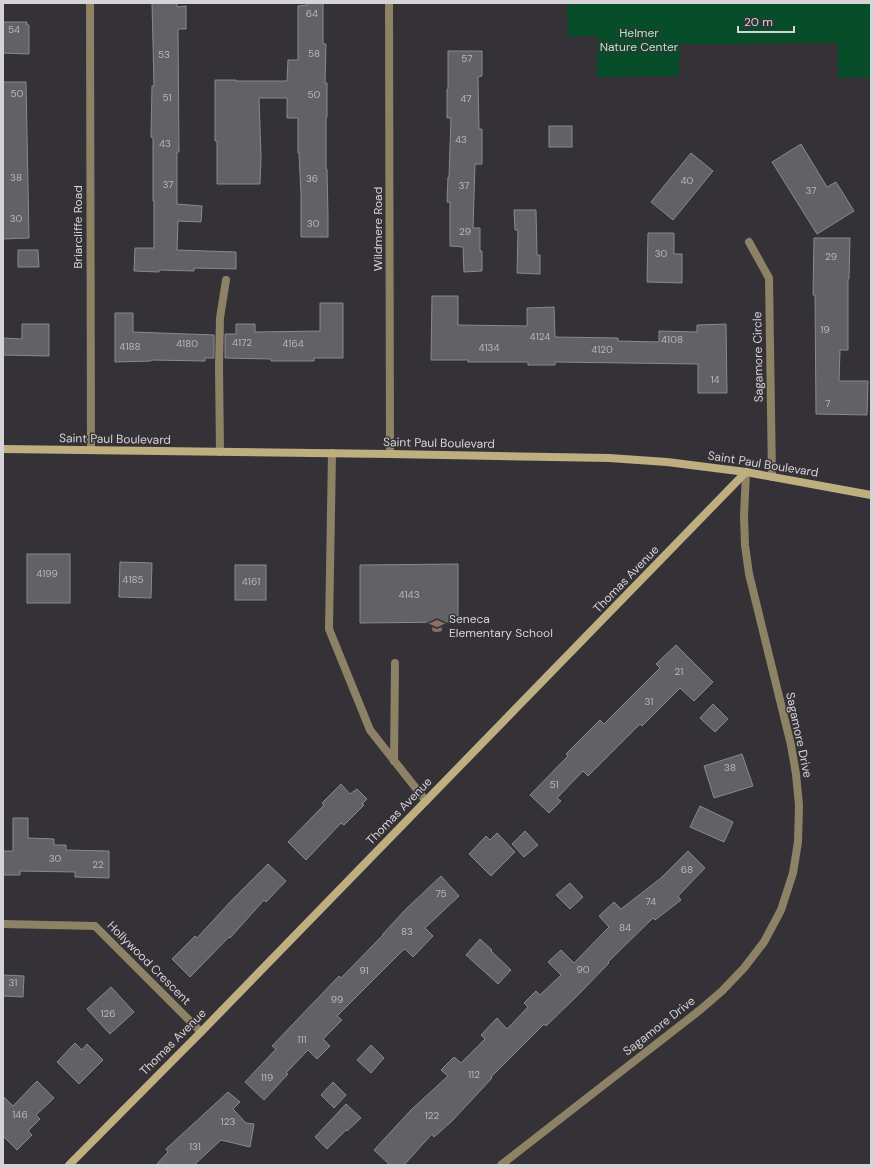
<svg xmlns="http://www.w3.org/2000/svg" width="874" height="1168" viewBox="0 0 874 1168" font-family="'DM Sans',sans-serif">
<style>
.green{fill:#074d2a}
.building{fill:#616166;stroke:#89898f}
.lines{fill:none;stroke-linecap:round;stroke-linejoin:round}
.lane{stroke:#8d8265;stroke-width:8}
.street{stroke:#8d8265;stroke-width:8}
.secondary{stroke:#bfae7f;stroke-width:8}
.labels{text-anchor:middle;stroke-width:3;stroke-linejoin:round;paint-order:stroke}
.number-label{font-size:10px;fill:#b8b6ba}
.park-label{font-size:12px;fill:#95f6b8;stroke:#353237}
.street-label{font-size:12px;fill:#d5d3d6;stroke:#353237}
.poi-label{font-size:12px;fill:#d5d3d6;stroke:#353237;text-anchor:start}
</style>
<rect width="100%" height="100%" fill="#353237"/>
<!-- green -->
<polygon class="green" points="567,3 871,3 871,77 838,78 838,43 680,44 679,76 597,77 598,36 568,36"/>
<!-- building -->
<g class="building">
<polygon points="152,3 177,3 177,7 186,6 186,29 178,29 179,152 177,152 177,204 202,206 201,222 178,221 177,250 236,252 236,269 194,268 194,271 159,270 159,272 134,271 135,248 154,248 154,201 153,201 153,138 151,137 152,86 154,86"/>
<polygon points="307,3 323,3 323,44 326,44 325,83 327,83 327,117 326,117 326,169 327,169 328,215 328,237 301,237 301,195 299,153 298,153 298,118 287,118 287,98 259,98 261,157 260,184 217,184 217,141 215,141 215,80 236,80 236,81 287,81 288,60 298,60 298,6 307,5"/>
<polygon points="3,22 27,22 27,25 29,25 29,54 3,53"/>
<polygon points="448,51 482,51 482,76 478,77 479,129 482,129 482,164 475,164 473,228 480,228 480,251 482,251 482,271 464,272 463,247 450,246 450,202 447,202 448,177 449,177 451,118 447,118 447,89 448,89"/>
<polygon points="3,82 26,82 29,238 3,239"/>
<rect x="549" y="126" width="23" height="21"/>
<polygon points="801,144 827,187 836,182 854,211 817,234 772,162"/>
<polygon points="691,153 713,171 673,220 651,202"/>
<polygon points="514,210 536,210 537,255 540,255 540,274 517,273 518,230 515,230"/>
<polygon points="648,233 674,233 674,254 682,254 682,283 647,282"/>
<polygon points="814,238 850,238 849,279 848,279 848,350 840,350 839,381 868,381 867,415 816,414 815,295 813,295"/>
<polygon points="18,250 38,250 39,267 18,267"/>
<polygon points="432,296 458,296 458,325 527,326 527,308 554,307 555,337 618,338 618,341 659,342 659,331 697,332 697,325 726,324 727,393 698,393 698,364 555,362 555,365 528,365 528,362 468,362 468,360 431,360"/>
<polygon points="320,303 343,303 343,358 314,358 314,361 271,361 271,359 225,358 225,334 236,334 236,324 255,324 255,332 320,331"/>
<polygon points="115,313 133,313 133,332 214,335 214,358 205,358 205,361 151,360 151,361 115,362"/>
<polygon points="22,324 49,324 49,356 3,355 3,338 22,339"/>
<rect x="27" y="554" width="43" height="49"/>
<polygon points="120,562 152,563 151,598 119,597"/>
<polygon points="458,564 458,622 360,623 360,565"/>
<rect x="235" y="565" width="31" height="35"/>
<polygon points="676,645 713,682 694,701 680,688 642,726 640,724 588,776 583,771 557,798 561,801 549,813 530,795 568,756 566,754 600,720 604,724 660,668 656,664"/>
<polygon points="713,704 728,719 715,732 700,718"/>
<polygon points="742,754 753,786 714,798 704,766"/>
<polygon points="341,784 350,794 357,789 367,799 362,804 364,805 344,825 341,823 306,860 288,842 324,805 322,803"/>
<polygon points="700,806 733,822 724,842 690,827"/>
<polygon points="13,818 28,818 28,838 54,839 54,845 66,845 66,850 109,851 109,878 75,877 75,872 20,871 20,875 3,875 3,851 13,851"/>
<polygon points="525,831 538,845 524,857 512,844"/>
<polygon points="497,833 515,852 491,876 469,854 486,836 490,840"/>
<polygon points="688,851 705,868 678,896 681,900 655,920 653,918 608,962 609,963 578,995 546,1026 544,1024 491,1077 492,1078 452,1121 434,1137 432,1134 404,1165 390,1165 374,1150 411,1110 448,1076 441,1070 454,1057 461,1063 485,1039 481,1035 497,1018 507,1029 528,1007 524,1003 536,991 540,995 561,975 548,962 561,950 574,963 609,927 599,916 614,902 621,909 661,878"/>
<polygon points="268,864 286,881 266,902 264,900 230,938 229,937 190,977 172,959 195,936 197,938 233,899"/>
<polygon points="441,876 459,896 425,928 433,936 413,957 405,949 401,952 337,1016 342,1020 323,1039 330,1046 317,1059 308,1050 286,1073 288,1074 264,1100 245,1082 276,1049 272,1046 339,976 341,978 383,935 383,934 406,909"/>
<polygon points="570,883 583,897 570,909 556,895"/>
<polygon points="480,939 492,950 491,951 511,970 498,984 466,955"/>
<polygon points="3,975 24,976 23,997 3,996"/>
<polygon points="111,987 134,1012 110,1034 87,1009"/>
<polygon points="75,1043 82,1050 87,1044 103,1060 79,1084 57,1062"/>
<polygon points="371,1045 384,1058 371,1073 357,1060"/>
<polygon points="37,1081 54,1098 36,1115 40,1119 28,1131 32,1135 17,1150 3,1136 3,1096 13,1106"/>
<polygon points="333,1082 346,1095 334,1108 321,1095"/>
<polygon points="228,1092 240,1102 233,1109 246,1123 254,1124 250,1147 221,1140 194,1165 156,1165 168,1152 166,1149"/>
<polygon points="346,1104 361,1118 347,1131 346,1130 327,1149 315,1137"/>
</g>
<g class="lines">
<!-- lane -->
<g class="lane">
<polyline points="220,452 219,367 220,318 226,280"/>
<polyline points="332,453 329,629 370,730 426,801"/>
<polyline points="394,761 395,663"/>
</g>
<!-- street -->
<g class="street">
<polyline points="90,3 91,450"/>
<polyline points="389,3 390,454"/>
<polyline points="749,242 769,278 772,477"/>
<polyline points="3,924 95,926 201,1032"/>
<polyline points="501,1165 700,1010 722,991 744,968 764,942 781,910 793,873 798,842 799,805 796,774 791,745 749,574 745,545 744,516 746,472"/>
</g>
<!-- secondary -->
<g class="secondary">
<polyline points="3,449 390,454 609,458 667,462 746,472 871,495"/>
<polyline points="69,1165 201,1032 746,472"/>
</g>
</g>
<!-- icons -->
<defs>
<g id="school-bare" transform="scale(1.2)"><path d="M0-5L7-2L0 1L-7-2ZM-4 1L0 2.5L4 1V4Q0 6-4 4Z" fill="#8d6e63" stroke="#353237" stroke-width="2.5" paint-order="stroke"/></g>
</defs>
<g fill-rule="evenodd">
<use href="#school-bare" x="437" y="626"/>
</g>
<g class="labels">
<!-- number labels -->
<g class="number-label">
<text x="312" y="17">64</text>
<text x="14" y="33">54</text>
<text x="314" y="57">58</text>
<text x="164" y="58">53</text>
<text x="467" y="62">57</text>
<text x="17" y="97">50</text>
<text x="314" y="98">50</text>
<text x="167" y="101">51</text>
<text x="466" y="102">47</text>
<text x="461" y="143">43</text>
<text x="165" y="147">43</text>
<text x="16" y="181">38</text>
<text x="312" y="182">36</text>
<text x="687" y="184">40</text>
<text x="168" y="188">37</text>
<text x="464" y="189">37</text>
<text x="811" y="194">37</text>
<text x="16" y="222">30</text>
<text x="313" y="227">30</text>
<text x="465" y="235">29</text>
<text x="661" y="257">30</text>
<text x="831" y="260">29</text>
<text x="825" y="333">19</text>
<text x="540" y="340">4124</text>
<text x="672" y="343">4108</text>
<text x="242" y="346">4172</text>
<text x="187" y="347">4180</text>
<text x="293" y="347">4164</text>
<text x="130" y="350">4188</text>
<text x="489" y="351">4134</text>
<text x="602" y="353">4120</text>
<text x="715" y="383">14</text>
<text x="828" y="407">7</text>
<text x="47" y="577">4199</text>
<text x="133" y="583">4185</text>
<text x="251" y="585">4161</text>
<text x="409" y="598">4143</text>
<text x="679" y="675">21</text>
<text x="649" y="705">31</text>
<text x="730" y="771">38</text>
<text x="554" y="788">51</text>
<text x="55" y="862">30</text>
<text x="98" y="868">22</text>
<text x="687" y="873">68</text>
<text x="441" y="897">75</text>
<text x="651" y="905">74</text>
<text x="625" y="931">84</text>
<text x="407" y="935">83</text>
<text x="583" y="973">90</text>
<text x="364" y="974">91</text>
<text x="13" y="986">31</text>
<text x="337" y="1003">99</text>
<text x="108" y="1017">126</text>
<text x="302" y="1043">111</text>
<text x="474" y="1078">112</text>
<text x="267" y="1081">119</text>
<text x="20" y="1118">146</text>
<text x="432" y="1119">122</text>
<text x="228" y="1125">123</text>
<text x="195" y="1150">131</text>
</g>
<!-- park labels -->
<g class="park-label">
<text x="639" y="37">Helmer<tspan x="639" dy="14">Nature Center</tspan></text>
</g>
<!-- street labels -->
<g class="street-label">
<text transform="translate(78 227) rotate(-90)" y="4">Briarcliffe Road</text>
<text transform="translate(378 229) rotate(-90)" y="4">Wildmere Road</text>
<text transform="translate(758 357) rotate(-91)" y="4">Sagamore Circle</text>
<text transform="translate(115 439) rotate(1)" y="4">Saint Paul Boulevard</text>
<text transform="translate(439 443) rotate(1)" y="4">Saint Paul Boulevard</text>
<text transform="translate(763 464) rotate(9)" y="4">Saint Paul Boulevard</text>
<text transform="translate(626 579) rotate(-46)" y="4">Thomas Avenue</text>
<text transform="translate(799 735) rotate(78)" y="4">Sagamore Drive</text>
<text transform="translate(399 811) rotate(-46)" y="4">Thomas Avenue</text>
<text transform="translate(149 963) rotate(45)" y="4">Hollywood Crescent</text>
<text transform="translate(659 1026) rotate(-38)" y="4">Sagamore Drive</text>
<text transform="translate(173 1042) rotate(-45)" y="4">Thomas Avenue</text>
</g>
<!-- poi labels -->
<g class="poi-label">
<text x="449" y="623">Seneca<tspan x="449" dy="14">Elementary School</tspan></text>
</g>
</g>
<!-- border -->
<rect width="874" height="1168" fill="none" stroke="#d5d3d6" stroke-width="8"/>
<!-- scale -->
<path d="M738 26v6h56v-6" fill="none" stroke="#d5d3d6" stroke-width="2"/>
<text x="744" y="26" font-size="12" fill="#d5d3d6" stroke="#353237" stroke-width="3" paint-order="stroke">20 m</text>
</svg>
